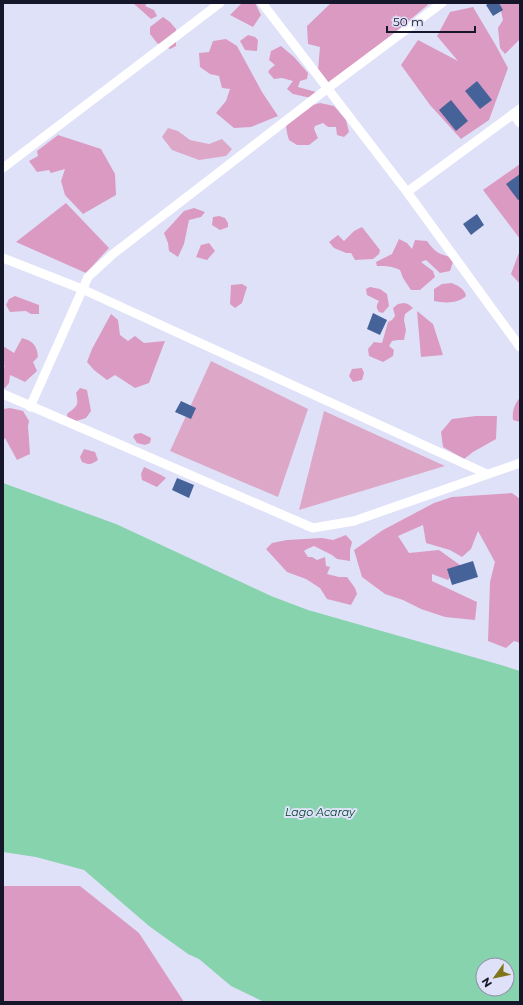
<svg xmlns="http://www.w3.org/2000/svg" width="523" height="1005" viewBox="0 0 523 1005" font-family="Montserrat,sans-serif">
<style>
.green{fill:#dda8c7}
.forest{fill:#db9ac2}
.water{fill:#86d3ae;fill-rule:evenodd}
.building{fill:#466399}
.lines{fill:none;stroke-linecap:round;stroke-linejoin:round}
.street{stroke:#fff;stroke-width:9}
.labels{text-anchor:middle;stroke-width:4;stroke-linejoin:round;paint-order:stroke}
.water-label{font-size:11px;font-style:italic;fill:#00412a;stroke:#dfe1f9}
</style>
<rect width="100%" height="100%" fill="#dfe1f9"/>
<!-- green -->
<g class="green">
<polygon points="168,128 178,131 190,140 209,144 222,139 232,149 226,156 199,160 172,150 162,137"/>
<polygon points="211,361 308,409 278,497 170,451"/>
<polygon points="324,411 445,466 299,510"/>
</g>
<!-- forest -->
<g class="forest">
<polygon points="133,3 147,3 145,6 154,10 157,16 151,19"/>
<polygon points="242,3 255,3 261,15 253,27 230,15"/>
<polygon points="331,3 430,3 379,46 328,83 318,70 320,47 308,44 307,26"/>
<polygon points="499,3 520,3 520,39 505,54 500,48 498,28 503,20"/>
<polygon points="473,7 495,44 508,68 489,120 461,139 430,105 401,65 418,40 458,61 437,36 450,12"/>
<polygon points="163,17 170,22 176,29 176,46 170,49 157,43 150,34 150,27"/>
<polygon points="248,35 255,37 258,40 257,51 245,50 240,41"/>
<polygon points="226,39 237,46 262,92 278,116 251,127 234,128 216,113 226,101 230,89 222,88 219,76 210,74 200,67 199,53 209,52 213,41"/>
<polygon points="281,46 294,57 308,73 307,79 300,81 298,87 316,92 311,98 293,94 287,89 293,81 282,78 274,79 268,72 270,69 275,65 269,60 271,51"/>
<path d="M320,103L334,106L346,120L349,132L344,137L337,135L336,127H328L323,123L315,126L314,129L318,138L309,145H297L289,140C286,130 285,125 288,114L307,110L313,105Z"/>
<polygon points="58,135 101,149 115,174 116,195 83,214 65,195 61,181 65,169 51,173 49,170 37,172 29,161 38,156 37,151"/>
<polygon points="520,164 520,239 483,190"/>
<polygon points="66,203 109,248 86,273 16,242"/>
<polygon points="194,208 205,212 201,217 189,220 184,244 178,257 169,251 168,243 164,233 184,211"/>
<polygon points="219,216 225,218 228,223 228,227 220,230 212,225 213,217"/>
<polygon points="362,227 380,250 379,254 373,259 355,260 351,253 346,253 334,248 329,242 338,235 344,241 354,231"/>
<path d="M399,239L407,243L412,249L415,240L427,241C435,252 437,253 450,257L453,262L450,271L440,273L426,260L421,262L433,271L435,277L420,290H411L403,278L400,270C392,266 386,266 377,266L376,262L392,254Z"/>
<polygon points="209,243 215,251 207,260 196,257 201,245"/>
<polygon points="520,250 520,284 511,274"/>
<path d="M452,283C458,286 465,289 466,296C457,304 445,303 434,301V289L442,284Z"/>
<polygon points="242,284 247,287 242,303 235,308 230,304 231,285"/>
<path d="M370,287L380,289L387,294L389,306L383,313L379,312C376,308 376,305 379,301L367,295L366,289Z"/>
<polygon points="15,296 39,305 39,314 31,314 26,311 10,312 6,305 9,299"/>
<polygon points="404,303 408,304 413,308 405,314 404,320 406,330 404,340 398,340 392,341 389,346 394,350 393,356 383,362 369,356 368,349 374,342 382,343 388,322 392,320 395,316 393,308 398,304"/>
<polygon points="417,311 433,324 443,355 421,357"/>
<polygon points="111,314 118,320 120,335 128,341 135,336 144,343 165,341 149,383 135,388 115,375 107,380 94,370 87,362 92,349"/>
<path d="M22,338C33,341 37,345 38,357L33,362L37,371L25,382L19,379L10,375L9,383L5,388L3,387V369L5,366L3,365V346L14,353Z"/>
<polygon points="362,368 364,373 362,380 353,382 349,376 352,369"/>
<path d="M80,388L87,390L91,411L86,418L73,422L68,420L67,414C77,406 79,406 76,393Z"/>
<path d="M520,398V422L513,420C512,412 514,404 520,398Z"/>
<polygon points="10,408 23,411 29,421 28,426 30,454 17,460 5,438 3,441 3,409"/>
<polygon points="476,416 497,416 496,439 473,452 464,459 443,447 441,432 452,419"/>
<polygon points="141,433 151,438 150,443 145,445 137,443 133,437 135,434"/>
<path d="M84,449L95,452L98,460C91,465 89,465 82,462L80,457Z"/>
<polygon points="144,467 161,475 166,478 157,487 142,480 141,474"/>
<polygon points="512,493 520,499 520,643 514,641 506,648 488,641 490,582 495,562 478,531 471,549 462,557 450,550 426,543 423,525 398,536 409,553 439,550 460,565 448,580 432,574 432,581 477,602 475,620 445,617 421,609 403,600 385,594 362,577 354,550 383,530 434,503 452,497"/>
<polygon points="346,535 352,542 350,550 350,561 337,559 332,555 314,546 307,549 304,551 308,557 312,557 317,560 325,557 326,566 330,567 327,574 339,577 347,577 355,588 357,594 351,605 327,599 320,588 306,579 287,572 266,549 272,543 287,540 322,538 333,540"/>
<polygon points="3,886 80,886 139,933 184,1002 3,1002"/>
</g>
<!-- water -->
<path class="water" d="M3,483L116,524L271,596L308,610L501,665L520,671V1002H264L231,986L199,959L188,954L149,926L84,870L36,857L3,852ZM483,965H507V989H483Z"/>
<!-- building -->
<g class="building">
<polygon points="489,3 499,3 503,10 493,16 486,5"/>
<polygon points="477,81 492,100 480,109 465,91"/>
<polygon points="451,100 468,121 456,131 439,110"/>
<polygon points="520,174 520,199 518,200 506,184"/>
<polygon points="477,214 484,225 471,235 463,224"/>
<polygon points="373,313 387,320 380,335 367,329"/>
<polygon points="181,401 196,408 191,419 175,412"/>
<polygon points="177,478 194,485 189,498 172,490"/>
<polygon points="473,561 478,577 452,585 447,569"/>
</g>
<g class="lines">
<!-- street -->
<g class="street">
<polyline points="262,3 407,192 520,347"/>
<polyline points="513,114 520,123"/>
<polyline points="3,168 220,3"/>
<polyline points="407,192 520,109"/>
<polyline points="3,258 82,289 487,474"/>
<polyline points="3,394 313,528 354,521 520,463"/>
<polyline points="30,407 88,277 113,254 328,88 442,3"/>
</g>
</g>
<g class="labels">
<!-- water labels -->
<g class="water-label">
<text x="320" y="816">Lago Acaray</text>
</g>
</g>
<!-- border -->
<rect width="523" height="1005" fill="none" stroke="#16162a" stroke-width="8"/>
<!-- north arrow -->
<g transform="translate(495 977) rotate(237)"><circle r="19" fill="#dfe1f9" stroke="#8f90a6"/>
<path d="M0-3L7 15L0 10L-7 15Z" fill="#807518"/>
<text y="-6" font-size="11" font-weight="bold" text-anchor="middle" fill="#16162a">N</text>
</g>
<!-- scale -->
<path d="M387 26v6h88v-6" fill="none" stroke="#16162a" stroke-width="2"/>
<text x="393" y="26" font-size="12" fill="#16162a" stroke="#dfe1f9" stroke-width="3" paint-order="stroke">50 m</text>
</svg>
